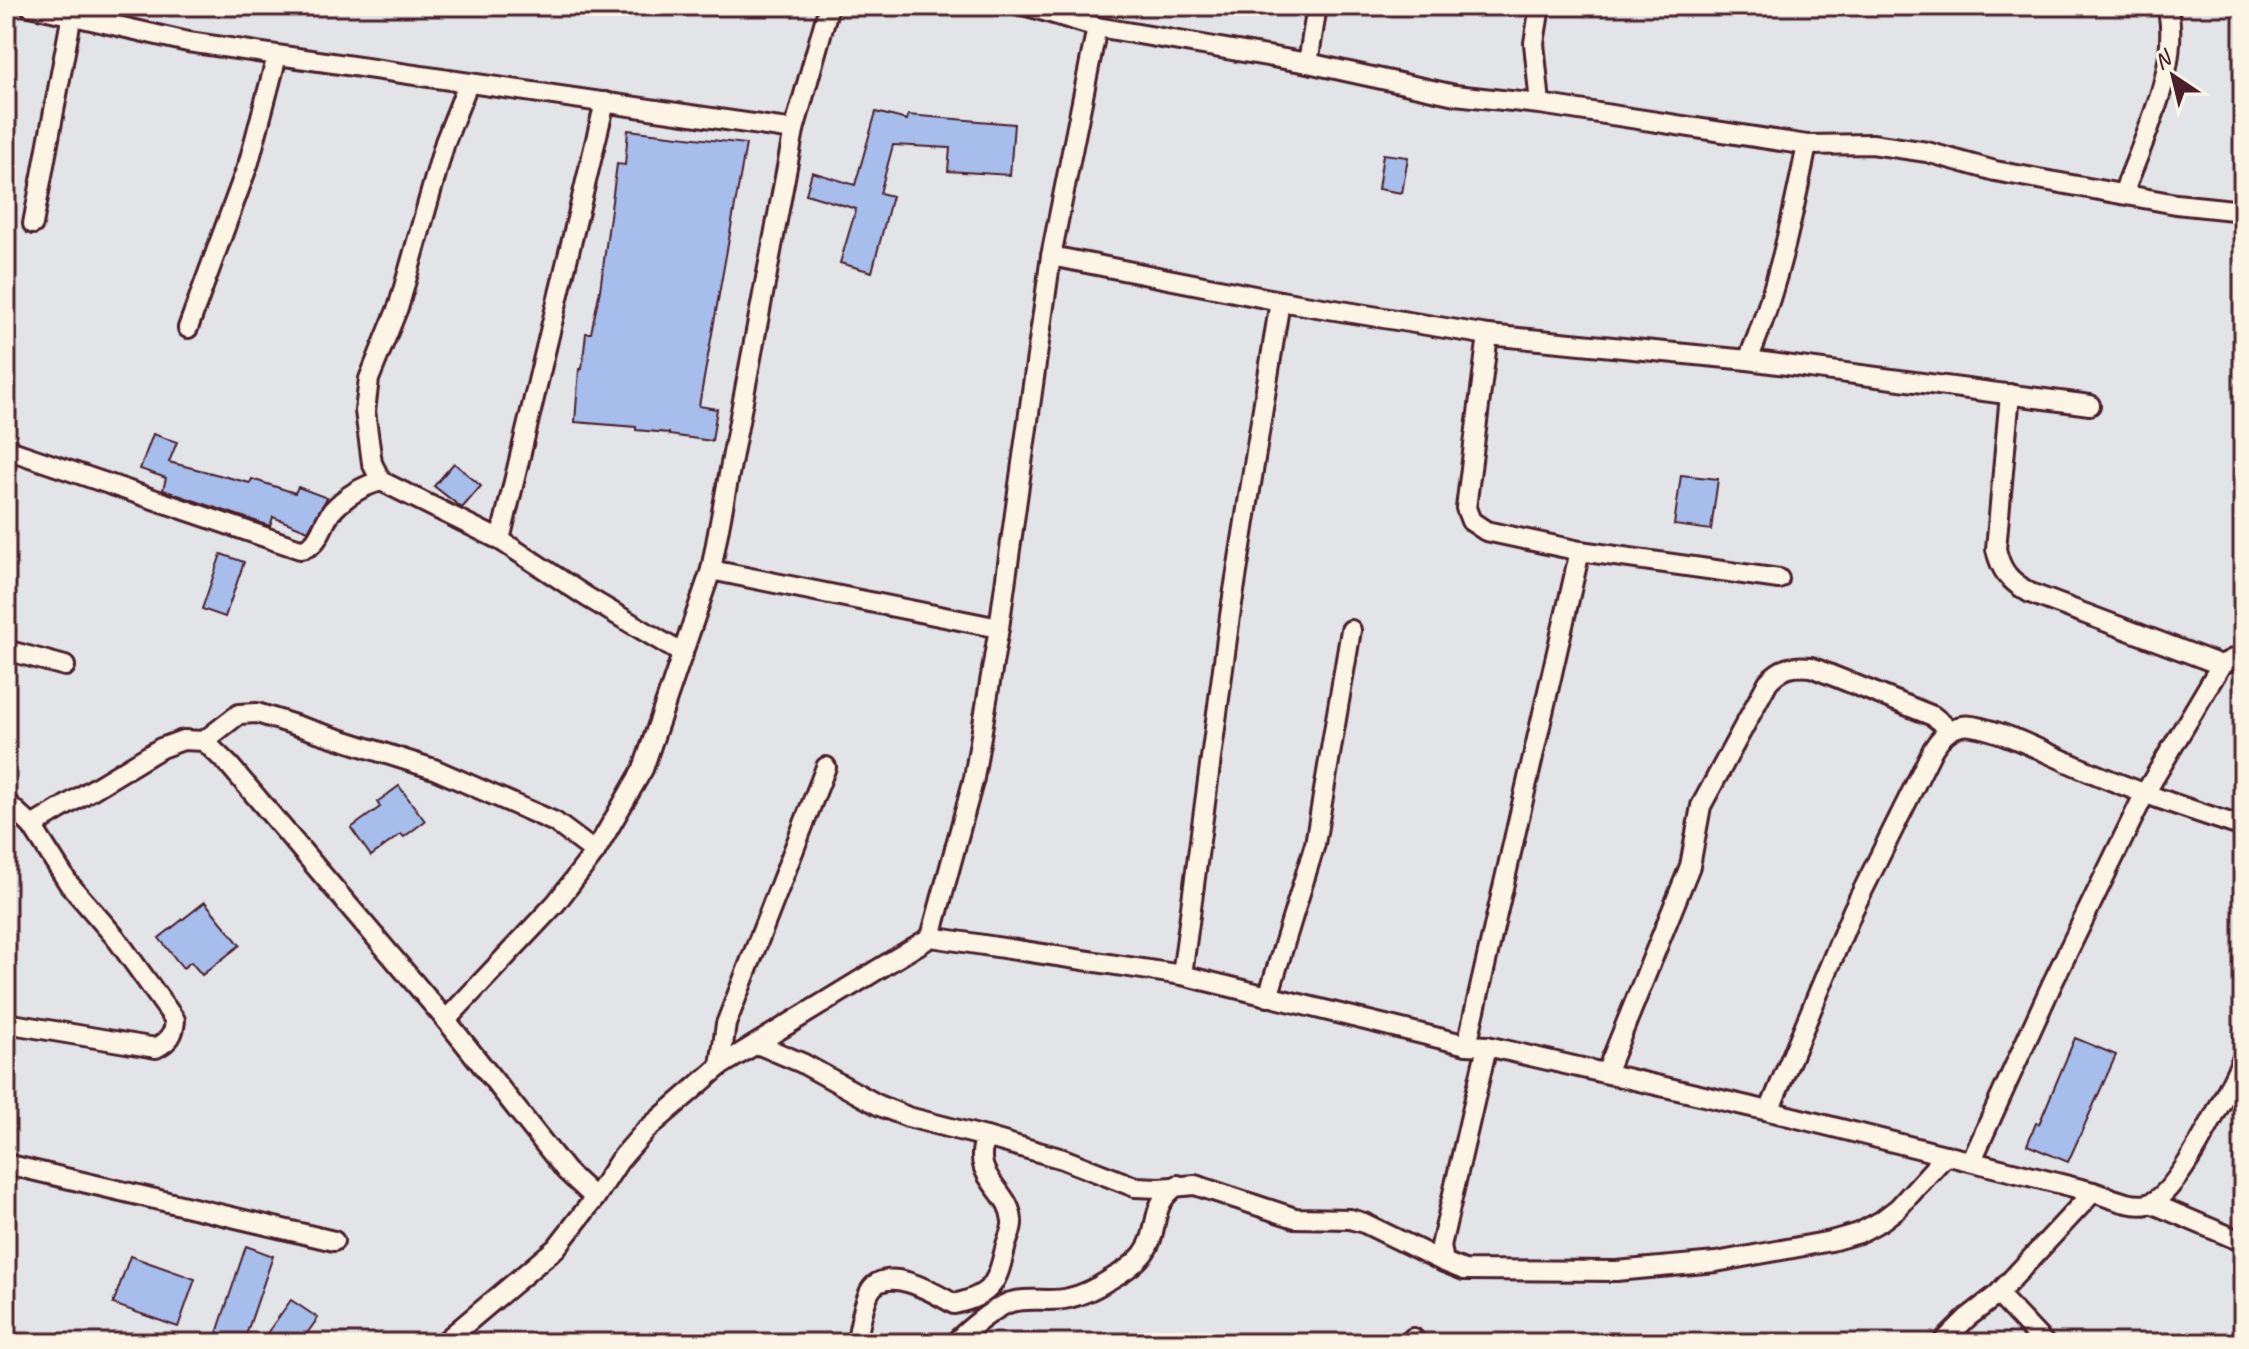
<svg xmlns="http://www.w3.org/2000/svg" width="2249" height="1349" viewBox="0 0 2249 1349" font-family="Caveat,sans-serif">
<style>
.building{fill:#a7bdeb;stroke:#4a1f2b;stroke-width:2}
.lines{fill:none;stroke-linecap:round;stroke-linejoin:round}
.minor-casing{stroke:#4a1f2b;stroke-width:24}
.minor{stroke:#fcf5e5;stroke-width:18}
</style>
<rect width="100%" height="100%" fill="#e2e4e7"/>
<filter id="ink" filterUnits="userSpaceOnUse"><feTurbulence type="fractalNoise" baseFrequency=".0125" numOctaves="2"/><feDisplacementMap in="SourceGraphic" scale="16" xChannelSelector="R" yChannelSelector="G"/><feConvolveMatrix kernelMatrix="1 2 1 2 8 2 1 2 1" color-interpolation-filters="sRGB"/></filter>
<g filter="url(#ink)">
<!-- building -->
<g class="building">
<polygon points="876,112 907,120 908,115 1014,124 1010,175 948,171 950,148 893,145 880,193 892,196 872,272 840,263 856,209 806,194 812,172 855,185"/>
<polygon points="628,130 746,144 699,406 717,409 712,441 669,435 669,433 636,430 636,427 575,422 579,369 582,369 586,333 591,333 600,290 617,164 625,165"/>
<polygon points="1383,154 1408,157 1402,193 1378,189"/>
<polygon points="153,434 177,442 169,462 250,483 252,479 295,493 298,487 327,498 308,531 273,517 270,526 163,490 166,478 140,469"/>
<polygon points="454,463 481,486 462,508 434,486"/>
<polygon points="1681,475 1718,479 1711,530 1674,525"/>
<polygon points="221,554 244,562 225,617 202,609"/>
<polygon points="399,786 425,821 404,837 401,834 371,856 351,828 380,807 377,802"/>
<polygon points="205,902 240,945 202,975 191,962 183,968 159,938"/>
<polygon points="2075,1038 2116,1055 2068,1162 2027,1145 2036,1123 2039,1124"/>
<polygon points="246,1246 273,1256 244,1341 217,1333"/>
<polygon points="130,1256 195,1279 178,1327 113,1304"/>
<polygon points="291,1300 318,1318 300,1343 260,1343"/>
</g>
<g class="lines">
<!-- minor casing -->
<g class="minor-casing">
<g id="minor">
<polyline points="30,6 188,42 794,130"/>
<path d="M1027,6L1097,27L1308,63L1455,95L1540,104L1807,145C1792,219 1777,291 1748,360L1488,335L1280,301L1230,616L1182,975"/>
<polyline points="1540,6 1534,43 1540,104"/>
<polyline points="1308,63 1317,6"/>
<polyline points="468,84 445,142 399,305 369,379 365,411 372,463 381,481 500,540 587,597 683,654"/>
<polyline points="1807,145 1872,144 1927,152 1995,171 2176,204 2243,211"/>
<path d="M2123,194C2143,140 2182,64 2167,6"/>
<polyline points="33,224 72,14"/>
<polyline points="1051,256 1280,301"/>
<polyline points="188,328 249,162 277,56"/>
<polyline points="1488,335 1466,508 1471,521 1486,531 1580,551 1779,579"/>
<polyline points="1748,360 2090,405"/>
<path d="M2010,394L1996,549C2001,572 2010,581 2030,593L2221,665"/>
<path d="M6,449L300,549C320,547 321,525 332,511C346,496 362,486 381,481"/>
<polyline points="500,540 605,102"/>
<polyline points="711,570 999,628"/>
<polyline points="6,650 65,666"/>
<polyline points="204,741 239,714 257,713 434,769 555,822 595,852"/>
<path d="M6,802L32,826L69,884L116,938L175,1020C174,1035 169,1041 156,1048L6,1023"/>
<polyline points="32,826 161,748 183,740 204,741 230,766 446,1020 566,1171 595,1198"/>
<polyline points="931,937 974,778 999,628 1051,256 1097,27"/>
<polyline points="1268,997 1315,844 1351,630"/>
<polyline points="446,1020 556,903 595,852 643,769 711,570 794,130 829,6"/>
<path d="M757,1044L802,1063L880,1106L908,1117L986,1137C969,1179 1010,1188 1012,1221C1013,1228 1008,1238 1006,1245C997,1282 994,1295 954,1304C935,1293 883,1262 869,1293C862,1308 860,1327 856,1343"/>
<polyline points="1467,1045 1580,551"/>
<polyline points="1487,1046 1441,1246 1444,1262 1464,1270 1616,1271 1716,1262 1831,1241 1859,1233 1881,1221 1898,1208 1946,1155"/>
<polyline points="720,1066 726,1024 826,767"/>
<path d="M1606,1073L1690,866L1701,806L1768,682C1780,668 1792,665 1811,667L1933,716L1950,730"/>
<path d="M1769,1111L1853,910L1933,749C1942,735 1954,723 1972,726C2005,731 2050,755 2081,768C2134,791 2188,809 2243,827"/>
<polyline points="986,1137 1063,1159 1135,1187 1160,1188 1195,1185 1295,1218 1350,1219 1364,1223 1444,1262"/>
<polyline points="1972,1160 2052,984 2144,795 2221,665 2243,654"/>
<polyline points="6,1164 334,1241"/>
<path d="M2093,1192C2109,1197 2132,1208 2148,1204C2179,1195 2228,1089 2243,1058"/>
<polyline points="2151,1203 2243,1242"/>
<polyline points="1998,1294 2044,1343"/>
<polyline points="443,1343 556,1248 595,1198 619,1161 645,1131 720,1066 931,937 1182,975 1467,1045 1487,1046 1769,1111 2093,1192 1998,1294 1967,1318 1942,1343"/>
<path d="M954,1343C970,1328 988,1312 1008,1303C1026,1296 1050,1303 1069,1298C1082,1295 1098,1287 1109,1280C1120,1274 1135,1264 1143,1254C1162,1229 1147,1206 1178,1185"/>
<polyline points="1411,1343 1413,1338"/>
</g>
</g>
<!-- minor -->
<use href="#minor" class="minor"/>
</g>
</g>
<!-- margin -->
<rect width="2249" height="1349" fill="none" stroke="#fcf5e5" stroke-width="32"/>
<rect x="16" y="16" width="2217" height="1317" fill="none" stroke="#4a1f2b" stroke-width="3" filter="url(#ink)"/>
<!-- north arrow -->
<g transform="translate(2173 76) rotate(325)" stroke="#fcf5e5" stroke-width="6" paint-order="stroke">
<path d="M0-6L14 30L0 20L-14 30Z" fill="#4a1f2b"/>
<text y="-12" font-size="22" font-weight="bold" text-anchor="middle" fill="#4a1f2b">N</text>
</g>
</svg>
